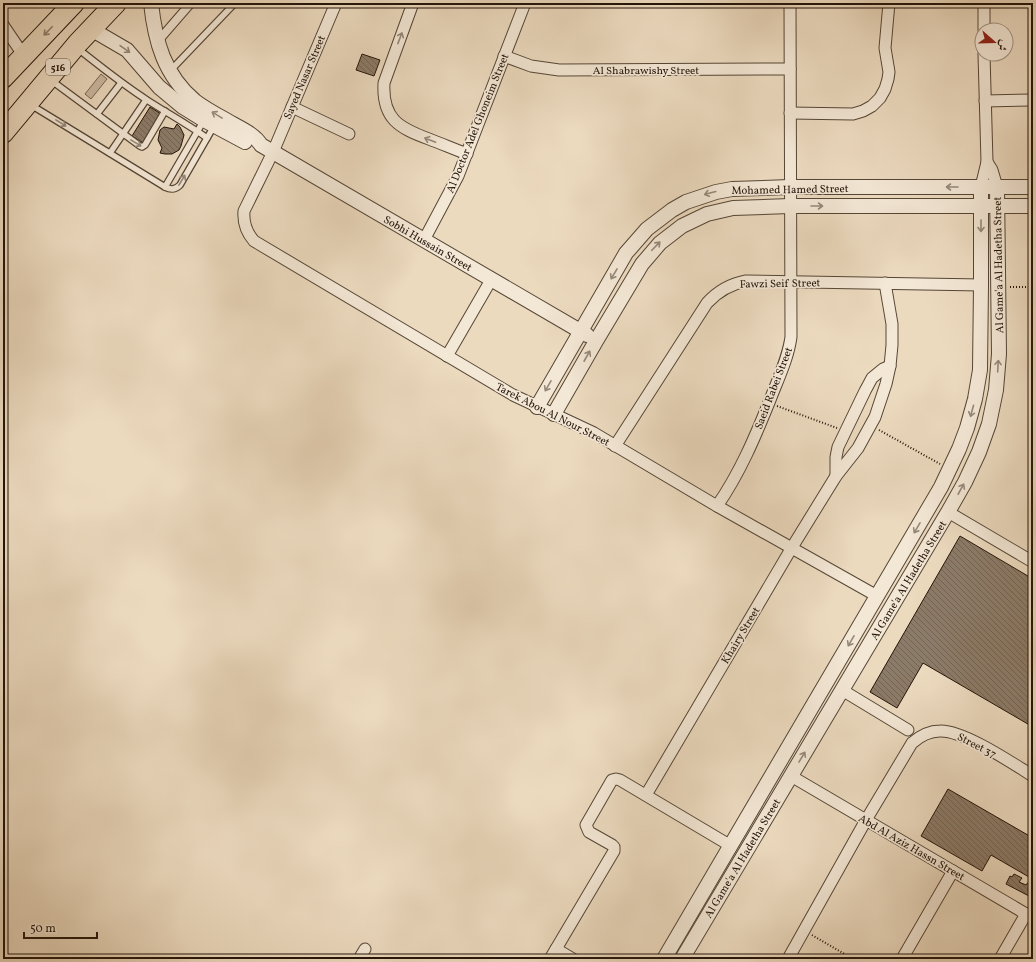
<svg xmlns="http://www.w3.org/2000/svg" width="1036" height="962" viewBox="0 0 1036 962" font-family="Vollkorn,Amiri,serif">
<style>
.green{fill:#cab8a0;stroke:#766654}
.building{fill:url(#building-back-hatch);stroke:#231409}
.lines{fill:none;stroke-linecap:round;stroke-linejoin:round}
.service-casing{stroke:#554636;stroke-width:8}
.pedestrian-casing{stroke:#554636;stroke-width:10}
.minor-casing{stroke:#554636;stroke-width:13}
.tertiary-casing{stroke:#554636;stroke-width:16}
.motorway-casing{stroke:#231409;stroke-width:22}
.path{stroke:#231409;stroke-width:2;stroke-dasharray:1 2;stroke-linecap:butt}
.service{stroke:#f3e7d5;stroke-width:5.5}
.pedestrian{stroke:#f3e7d5;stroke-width:8}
.minor{stroke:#f3e7d5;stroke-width:11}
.tertiary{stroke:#f3e7d5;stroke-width:14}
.motorway{stroke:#ecdabf;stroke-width:20}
.oneway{stroke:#92816d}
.oneway2{stroke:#958879}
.labels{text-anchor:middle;stroke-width:3.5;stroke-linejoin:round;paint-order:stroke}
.shield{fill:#f3e7d5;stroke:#615346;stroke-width:1}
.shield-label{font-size:10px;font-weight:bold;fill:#231409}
.street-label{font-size:11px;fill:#231409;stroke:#f3e7d5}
</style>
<defs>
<pattern id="building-back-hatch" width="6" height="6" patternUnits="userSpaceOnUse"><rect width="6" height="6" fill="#8c7b68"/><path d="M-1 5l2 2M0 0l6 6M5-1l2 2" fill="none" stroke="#726454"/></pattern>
</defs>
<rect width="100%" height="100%" fill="#ecdabf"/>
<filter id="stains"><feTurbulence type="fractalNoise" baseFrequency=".005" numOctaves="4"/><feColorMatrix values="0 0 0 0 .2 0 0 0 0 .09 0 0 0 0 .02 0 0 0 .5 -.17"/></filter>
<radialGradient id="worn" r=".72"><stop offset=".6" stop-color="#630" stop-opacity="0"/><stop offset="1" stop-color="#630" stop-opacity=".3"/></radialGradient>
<!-- green -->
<polygon class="green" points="101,74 107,79 91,99 85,94"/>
<!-- building -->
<g class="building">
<polygon points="362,54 380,60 374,76 356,70"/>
<polygon points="150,107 161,114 143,143 132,136"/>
<polygon points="177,124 180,127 184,135 181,146 179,150 172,154 165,154 160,153 162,148 158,140 160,130 164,127 174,129"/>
<polygon points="960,536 1033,579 1033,727 923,663 897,708 870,692"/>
<polygon points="948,789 1033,838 1033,874 1031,878 1033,879 1033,890 1029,896 1006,884 1010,876 1012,877 1014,874 1022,878 1019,882 1026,885 1030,880 1029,877 991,855 982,871 921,836"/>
</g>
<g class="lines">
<!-- service casing -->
<g class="service-casing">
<g id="service">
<path d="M77,48C100,66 122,84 147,100C167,113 187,124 207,138"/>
<polyline points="170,71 235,3"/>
<polyline points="52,81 140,146 142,147 145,145 165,111"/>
<path d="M31,105L165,187C171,190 175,190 180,185L214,126"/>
<polyline points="97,114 121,83"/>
<polyline points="110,153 146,100"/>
<polyline points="165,187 204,120"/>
</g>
</g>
<!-- pedestrian casing -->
<g class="pedestrian-casing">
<polyline id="pedestrian" points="158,41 191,3"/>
</g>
<!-- minor casing -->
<g class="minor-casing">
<g id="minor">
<path d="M336,3L273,152L244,211C243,223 246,232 254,241L513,395L594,433L717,506L877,596"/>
<path d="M413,3L384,83C382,119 399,128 429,139C442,144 454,149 467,154"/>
<polyline points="984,3 984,30"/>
<polyline points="3,25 24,56"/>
<polyline points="504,56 531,66 559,70 790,69"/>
<polyline points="985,101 1033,100"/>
<polyline points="292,107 349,134"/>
<polyline points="790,113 853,114 863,111 872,106 880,98 885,89 888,79 889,72 885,48 889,3"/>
<polyline points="987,162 992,170 997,187"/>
<polyline points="981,187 987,162 984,54"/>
<polyline points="424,240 458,176 525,3"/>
<polyline points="447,356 491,280"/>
<path d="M615,446L707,303C718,291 730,284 746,281L981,285"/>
<polyline points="836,476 836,457 838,447 865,391 872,378 883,369 890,366"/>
<path d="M717,506C740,473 755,437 770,400C778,379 788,359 791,337L790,3"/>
<polyline points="948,512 1033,562"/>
<polyline points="842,690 908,730"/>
<polyline points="791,776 1033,918"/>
<polyline points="646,795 791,549 836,476 858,448 875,417 886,384 890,366 892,345 892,324 885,283"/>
<polyline points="556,949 573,959"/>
<polyline points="359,959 365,949"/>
<polyline points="550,959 614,851 614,847 612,845 589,832 586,825 612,780 616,779 620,780 731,846"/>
<path d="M788,959L866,820L912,743C920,736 929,731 940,731C963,730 1012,763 1033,776"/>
<polyline points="902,959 953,871"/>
<polyline points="1000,959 1026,914"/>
</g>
</g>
<!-- tertiary casing -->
<g class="tertiary-casing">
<g id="tertiary">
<path d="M151,3C155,41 164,75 195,101C204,108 215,114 226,120C237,127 254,133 261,145L587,335"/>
<polyline points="91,29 127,50 159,87 183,107 204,120 245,142"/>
<polyline points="537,407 626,253 647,229 672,210 686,202 716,192 732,189 790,187 1033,187"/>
<polyline points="554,414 596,341 642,264 660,243 682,226 707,214 733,208 790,206 1033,206"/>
<polyline points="664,959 941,487 959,449 967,428 975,399 980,370 981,285 981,187"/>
<polyline points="682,959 948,512 965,482 979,452 989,424 996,390 999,354 997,187"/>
</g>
</g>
<!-- motorway casing -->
<g class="motorway-casing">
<g id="motorway">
<polyline points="3,78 74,3"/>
<polyline points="3,133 78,43 116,3"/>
</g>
</g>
<!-- path -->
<g class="path">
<polyline points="1010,287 1033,287"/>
<polyline points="777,406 837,428"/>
<polyline points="879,430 940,464"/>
<polyline points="812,935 853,959"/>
</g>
<!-- service -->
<use href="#service" class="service"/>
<!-- pedestrian -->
<use href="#pedestrian" class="pedestrian"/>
<!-- minor -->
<use href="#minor" class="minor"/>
<!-- tertiary -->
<use href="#tertiary" class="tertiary"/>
<!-- motorway -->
<use href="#motorway" class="motorway"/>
</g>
<!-- one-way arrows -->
<defs><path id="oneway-shaft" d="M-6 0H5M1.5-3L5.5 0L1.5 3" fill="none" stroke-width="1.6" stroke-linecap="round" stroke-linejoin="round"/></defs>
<use class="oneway" href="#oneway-shaft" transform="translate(48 31) rotate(134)"/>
<g class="oneway2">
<use href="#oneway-shaft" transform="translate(400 38) rotate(-69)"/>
<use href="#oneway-shaft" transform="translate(125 49) rotate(35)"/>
<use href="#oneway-shaft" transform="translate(217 115) rotate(-149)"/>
<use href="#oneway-shaft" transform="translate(61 123) rotate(31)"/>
<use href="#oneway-shaft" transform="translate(430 140) rotate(-159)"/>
<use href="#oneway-shaft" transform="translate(136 143) rotate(31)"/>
<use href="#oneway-shaft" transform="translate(182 180) rotate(-59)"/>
<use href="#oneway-shaft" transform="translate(952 187) rotate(180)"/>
<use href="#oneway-shaft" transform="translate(710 193) rotate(165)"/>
<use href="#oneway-shaft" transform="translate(817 206)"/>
<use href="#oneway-shaft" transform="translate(981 226) rotate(90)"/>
<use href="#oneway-shaft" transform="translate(656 246) rotate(-46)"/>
<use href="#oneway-shaft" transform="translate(614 274) rotate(121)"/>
<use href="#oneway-shaft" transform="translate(587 356) rotate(-61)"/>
<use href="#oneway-shaft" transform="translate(998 366) rotate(-87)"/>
<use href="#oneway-shaft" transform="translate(548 386) rotate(120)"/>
<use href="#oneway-shaft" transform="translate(972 411) rotate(105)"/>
<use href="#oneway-shaft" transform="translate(961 489) rotate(-61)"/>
<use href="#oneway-shaft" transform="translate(917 528) rotate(120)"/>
<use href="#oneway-shaft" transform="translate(851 641) rotate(120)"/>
<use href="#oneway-shaft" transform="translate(802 757) rotate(-59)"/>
</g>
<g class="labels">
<!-- shield labels -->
<rect class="shield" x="46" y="59" width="24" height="16" rx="3"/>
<g class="shield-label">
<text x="58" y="71">516</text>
</g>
<!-- street labels -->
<g class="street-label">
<text x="646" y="74">Al Shabrawishy Street</text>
<text transform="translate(304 77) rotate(-67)" y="4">Sayed Nasar Street</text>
<text transform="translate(477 123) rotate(-68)" y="4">Al Doctor Adel Ghoneim Street</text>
<text transform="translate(790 189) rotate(-1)" y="4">Mohamed Hamed Street</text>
<text transform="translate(428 243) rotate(30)" y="4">Sobhi Hussain Street</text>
<text transform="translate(998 265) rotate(-91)" y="4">Al Game'a Al Hadetha Street</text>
<text transform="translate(780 283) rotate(-1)" y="4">Fawzi Seif Street</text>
<text transform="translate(773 388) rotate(-69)" y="4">Saeid Rabei Street</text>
<text transform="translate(553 414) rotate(27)" y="4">Tarek Abou Al Nour Street</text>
<text transform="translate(908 580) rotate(-59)" y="4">Al Game'a Al Hadetha Street</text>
<text transform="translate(740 635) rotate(-59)" y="4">Khairy Street</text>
<text transform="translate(977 745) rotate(27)" y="4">Street 37</text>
<text transform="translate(912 847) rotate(30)" y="4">Abd Al Aziz Hassn Street</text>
<text transform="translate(742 858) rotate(-59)" y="4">Al Game'a Al Hadetha Street</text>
</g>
</g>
<!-- margin -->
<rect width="1036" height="962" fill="none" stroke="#ecdabf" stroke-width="16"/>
<rect x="4" y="4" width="1028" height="954" fill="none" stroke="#231409" stroke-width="2"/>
<rect x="8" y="8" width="1020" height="946" fill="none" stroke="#231409"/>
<!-- north arrow -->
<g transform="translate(994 42) rotate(110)"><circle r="19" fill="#f3e7d5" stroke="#a09383"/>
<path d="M0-3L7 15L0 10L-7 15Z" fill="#8f2418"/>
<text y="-6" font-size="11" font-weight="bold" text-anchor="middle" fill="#231409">ش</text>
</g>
<!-- scale -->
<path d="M24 932v6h73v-6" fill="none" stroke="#231409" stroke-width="2"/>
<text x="30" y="932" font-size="12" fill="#231409" stroke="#f3e7d5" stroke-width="3" paint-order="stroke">50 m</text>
<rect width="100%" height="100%" filter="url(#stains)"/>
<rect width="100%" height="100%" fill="url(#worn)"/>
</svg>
